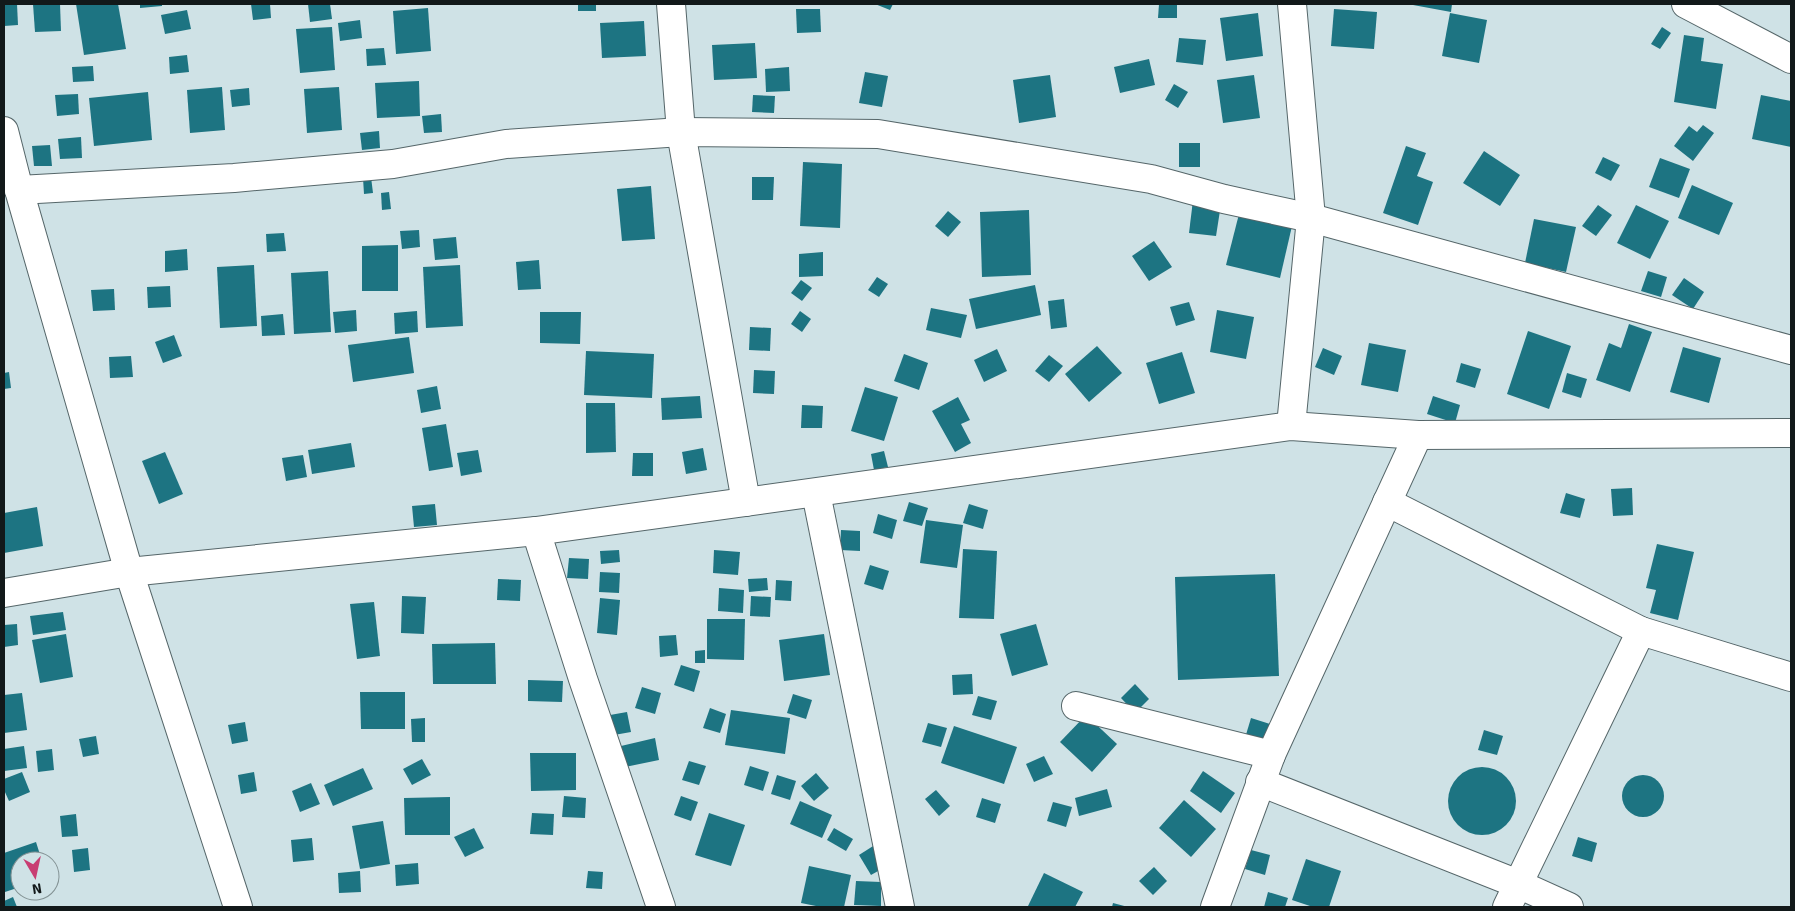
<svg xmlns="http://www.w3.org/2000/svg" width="1795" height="911" viewBox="0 0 1795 911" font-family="Signika,sans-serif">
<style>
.building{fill:#1d7482}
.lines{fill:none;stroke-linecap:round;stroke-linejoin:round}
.minor-casing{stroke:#556669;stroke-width:30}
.tertiary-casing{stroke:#556669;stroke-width:30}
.minor{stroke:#fff;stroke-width:28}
.tertiary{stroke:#fff;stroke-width:28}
</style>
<rect width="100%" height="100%" fill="#cfe2e6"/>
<!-- building -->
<g class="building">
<polygon points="15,4 17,4 18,25 4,26 4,5"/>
<polygon points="33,4 60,4 61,31 35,32"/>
<polygon points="76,4 118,4 126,49 84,55"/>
<polygon points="140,4 162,4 162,6 140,8"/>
<polygon points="251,4 270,4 271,18 253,20"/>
<polygon points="308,4 330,4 332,19 310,22"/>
<rect x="578" y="4" width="18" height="7"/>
<polygon points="875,4 893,4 890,10"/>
<polygon points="1159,4 1177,4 1177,18 1158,18"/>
<polygon points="1414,4 1452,4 1451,12 1413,5"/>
<polygon points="428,8 431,51 396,54 393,11"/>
<polygon points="796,9 820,9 821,32 797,33"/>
<polygon points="1334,9 1377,12 1374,49 1331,46"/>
<polygon points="187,10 191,29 165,34 161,15"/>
<polygon points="1258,13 1263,56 1226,61 1220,18"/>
<polygon points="1450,13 1487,20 1479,63 1442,56"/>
<polygon points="360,20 362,38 340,41 338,23"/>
<polygon points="644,21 646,56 602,58 600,23"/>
<polygon points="332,27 335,70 300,73 296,29"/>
<polygon points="1662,27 1671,33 1660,49 1651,44"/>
<polygon points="1684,35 1704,38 1701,61 1723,64 1716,109 1674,102"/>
<polygon points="1179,38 1206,40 1203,65 1176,62"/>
<polygon points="755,43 757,78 714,80 712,45"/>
<polygon points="384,48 386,65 367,66 366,49"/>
<polygon points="187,55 189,72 170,74 169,57"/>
<polygon points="1149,59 1155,85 1120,93 1114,67"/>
<polygon points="93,66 94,81 73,82 72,67"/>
<polygon points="789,67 790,91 766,92 765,69"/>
<polygon points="865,72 888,76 882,107 859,103"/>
<polygon points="1050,75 1056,117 1019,123 1013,80"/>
<polygon points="1254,75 1260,118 1223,123 1217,80"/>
<polygon points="419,81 420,116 377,118 375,83"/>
<polygon points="1174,84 1188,92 1178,108 1165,100"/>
<polygon points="222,87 225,130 190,133 187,90"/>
<polygon points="339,87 342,130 307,133 304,89"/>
<polygon points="249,88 250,105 232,107 230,90"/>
<polygon points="148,92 152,140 94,146 89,98"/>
<polygon points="78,94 79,114 57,116 55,95"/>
<polygon points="753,95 775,96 774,113 752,112"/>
<polygon points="1761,95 1791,101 1791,147 1752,139"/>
<polygon points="441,114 442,132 424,133 422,116"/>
<polygon points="1703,125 1714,133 1693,161 1674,146 1689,126 1697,132"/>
<polygon points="379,131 380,148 362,150 360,133"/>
<polygon points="81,137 82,158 60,159 58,139"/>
<rect x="1179" y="143" width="21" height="24"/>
<polygon points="50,145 52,166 34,166 32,146"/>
<polygon points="1406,146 1426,153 1417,176 1433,182 1418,225 1383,213"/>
<polygon points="1484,151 1520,175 1500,206 1463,183"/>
<polygon points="1603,157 1620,165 1611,181 1595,173"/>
<polygon points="1660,158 1690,169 1679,198 1649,187"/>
<polygon points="803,162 842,164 840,228 800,226"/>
<polygon points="371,177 373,193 364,194 363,178"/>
<polygon points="752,177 774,177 773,200 752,200"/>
<polygon points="1692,185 1733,203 1719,235 1678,218"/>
<polygon points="651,186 655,239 622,241 617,189"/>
<polygon points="389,192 391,209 382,210 381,193"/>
<polygon points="1193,200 1221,204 1216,236 1189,233"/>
<polygon points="1598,205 1612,215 1596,236 1582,226"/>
<polygon points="1636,205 1669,221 1650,259 1617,243"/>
<polygon points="1029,210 1031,275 982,277 980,212"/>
<polygon points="948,211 961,222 948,237 935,226"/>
<polygon points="1239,214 1292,226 1280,278 1226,265"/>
<polygon points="1534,219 1576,227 1566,272 1525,263"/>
<polygon points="419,230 420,247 402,249 400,231"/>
<polygon points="284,233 286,251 267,252 266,234"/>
<polygon points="456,237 458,258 435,260 433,239"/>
<polygon points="1154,241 1172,267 1149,281 1132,256"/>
<polygon points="398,245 398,291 362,291 362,246"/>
<polygon points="187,249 188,270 165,272 165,251"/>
<polygon points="823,252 823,276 799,277 799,254"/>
<polygon points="539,260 541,289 518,290 516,262"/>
<polygon points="254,265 257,326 220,328 217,267"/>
<polygon points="460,265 463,326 426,328 423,267"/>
<polygon points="328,271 331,332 294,334 291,273"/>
<polygon points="1648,271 1667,277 1661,297 1641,291"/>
<polygon points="877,277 888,284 879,297 868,290"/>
<polygon points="1684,278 1704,292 1693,309 1672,295"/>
<polygon points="801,280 812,288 802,301 791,293"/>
<polygon points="1035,285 1041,315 976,329 969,299"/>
<polygon points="170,286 171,307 148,308 147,287"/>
<polygon points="114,289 115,310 93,311 91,290"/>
<polygon points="1064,299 1067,327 1051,329 1048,301"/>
<polygon points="1189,302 1195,320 1176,326 1170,307"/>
<polygon points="931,308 967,315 961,338 926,330"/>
<polygon points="356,310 357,331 335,333 333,312"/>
<polygon points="1217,310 1254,317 1246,359 1210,352"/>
<polygon points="417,311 418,332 395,334 394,313"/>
<polygon points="800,311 811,319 802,332 791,324"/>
<polygon points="540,312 581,312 580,344 540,343"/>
<polygon points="283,314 285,335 262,336 261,316"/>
<polygon points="1629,324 1652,332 1630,392 1596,380 1609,343 1621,348"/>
<polygon points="750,327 771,328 770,351 749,350"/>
<polygon points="1528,331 1571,346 1549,409 1507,394"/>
<polygon points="174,335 182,356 163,363 155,342"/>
<polygon points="409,337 414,373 353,382 348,345"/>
<polygon points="1369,343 1406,350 1398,392 1361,385"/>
<polygon points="1097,346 1122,373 1089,402 1065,374"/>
<polygon points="1683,347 1721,358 1709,403 1670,392"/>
<polygon points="1323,348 1342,356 1334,375 1315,367"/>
<polygon points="997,349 1007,371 984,382 974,360"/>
<polygon points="586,351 654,354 652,398 584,395"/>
<polygon points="1182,352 1195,393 1159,404 1146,363"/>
<polygon points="904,354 928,363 919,390 894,381"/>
<polygon points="1049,355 1063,366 1049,382 1035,371"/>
<polygon points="131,356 133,377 110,378 109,357"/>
<polygon points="1461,363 1481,369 1475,388 1456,382"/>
<polygon points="754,370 775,371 774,394 753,393"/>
<polygon points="9,372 11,388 4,389 4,373"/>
<polygon points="1567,373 1587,379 1581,398 1562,392"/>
<polygon points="437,386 441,409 421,413 417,390"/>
<polygon points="865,387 898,397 884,441 851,431"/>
<polygon points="700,396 702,418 662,420 661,398"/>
<polygon points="1433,396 1460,405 1455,423 1427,414"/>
<polygon points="958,397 970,420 961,424 971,443 955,452 932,411"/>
<polygon points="586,403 615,403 616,452 586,453"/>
<polygon points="802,405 823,406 822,428 801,428"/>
<polygon points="446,424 453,467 429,471 422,428"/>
<polygon points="351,443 355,467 312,474 308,450"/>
<polygon points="703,448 707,470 686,474 682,452"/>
<polygon points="478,450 482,472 461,476 457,453"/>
<polygon points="884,451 888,467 874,470 871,454"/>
<polygon points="165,452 183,494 159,504 142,461"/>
<polygon points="633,453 653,453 653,476 632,476"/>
<polygon points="303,455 307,477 286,481 282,458"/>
<polygon points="1632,488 1633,515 1613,516 1611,489"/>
<polygon points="1566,493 1585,499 1580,518 1560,513"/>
<polygon points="909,502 928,508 922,526 903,521"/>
<polygon points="435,504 437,525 414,527 412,506"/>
<polygon points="969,504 988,510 983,529 963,523"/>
<polygon points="37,507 43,546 4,553 4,513"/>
<polygon points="878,514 897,520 892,539 873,533"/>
<polygon points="926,520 963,525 957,568 920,563"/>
<polygon points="841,530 860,531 860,551 840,550"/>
<polygon points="1657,544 1694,552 1678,620 1650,613 1656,590 1646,588"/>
<polygon points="963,549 997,551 994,619 959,618"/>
<polygon points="619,550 620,562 601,564 600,551"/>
<polygon points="714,550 740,552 738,575 713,573"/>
<polygon points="569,558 589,559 588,579 567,578"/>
<polygon points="870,565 889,571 883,590 864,584"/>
<polygon points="600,572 620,573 619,593 599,592"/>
<polygon points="1275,574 1279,676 1178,680 1175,577"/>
<polygon points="767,578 768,590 749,592 748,579"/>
<polygon points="498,579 521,580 520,601 497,600"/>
<polygon points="776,580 792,581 791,601 775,600"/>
<polygon points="719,588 744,590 743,613 718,611"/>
<polygon points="402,596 426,597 424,634 401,633"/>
<polygon points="751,596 771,597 770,617 750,616"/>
<polygon points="600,598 620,600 617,635 597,633"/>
<polygon points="374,602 380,656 357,659 350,604"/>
<polygon points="63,612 66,630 33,635 30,616"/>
<polygon points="707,619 745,619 744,660 707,659"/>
<polygon points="17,624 18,645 4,647 4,625"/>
<polygon points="1036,624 1048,665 1012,676 1000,634"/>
<polygon points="66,634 73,677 40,683 32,640"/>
<polygon points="824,634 830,675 784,681 779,640"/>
<polygon points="676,635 678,655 660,657 659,636"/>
<polygon points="495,643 496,684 433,684 432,644"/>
<polygon points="705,650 705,663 695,663 695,651"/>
<polygon points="681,665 700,671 694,692 674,685"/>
<polygon points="972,674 973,694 953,695 952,675"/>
<polygon points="528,680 563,681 562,702 528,701"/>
<polygon points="1135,684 1149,699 1135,713 1121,698"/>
<polygon points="642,687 661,693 655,714 635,708"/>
<polygon points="360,692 405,692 405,729 361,729"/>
<polygon points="22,693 27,730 4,733 4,695"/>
<polygon points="793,694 812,700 806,719 787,713"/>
<polygon points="978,696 997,701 991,720 972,715"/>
<polygon points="710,708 726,714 720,733 703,728"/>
<polygon points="731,710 790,718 785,754 725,745"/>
<polygon points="627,712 631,732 614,735 610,715"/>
<polygon points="1086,715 1117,744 1092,772 1060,742"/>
<polygon points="425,718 425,742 412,742 411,719"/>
<polygon points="1251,718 1270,724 1265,743 1245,738"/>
<polygon points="245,722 248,741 232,744 228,725"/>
<polygon points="928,723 947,728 941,747 922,742"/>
<polygon points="954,726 1017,747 1004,784 941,763"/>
<polygon points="1484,730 1503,736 1497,755 1478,750"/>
<polygon points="96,736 99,754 83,757 79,739"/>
<polygon points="655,738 659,760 625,767 621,746"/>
<polygon points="24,746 27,768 4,771 4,749"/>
<polygon points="52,749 54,770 38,772 36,751"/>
<polygon points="530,753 576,753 576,790 531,791"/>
<polygon points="1044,756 1053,774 1034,782 1026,764"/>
<polygon points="422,759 431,775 412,785 403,769"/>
<polygon points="689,761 706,766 699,785 682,780"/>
<polygon points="750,766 769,772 763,791 744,785"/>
<circle cx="1482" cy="801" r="34"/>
<polygon points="363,768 373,789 333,806 324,785"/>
<polygon points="1203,771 1235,793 1221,813 1190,791"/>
<polygon points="22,772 30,792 9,801 4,790 4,779"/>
<polygon points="254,772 257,791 241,794 238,775"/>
<polygon points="816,773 829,788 814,801 801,786"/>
<circle cx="1643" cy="796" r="21"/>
<polygon points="777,775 796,781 790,800 771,794"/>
<polygon points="311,783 320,804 300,812 292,791"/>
<polygon points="1107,789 1112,807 1079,816 1075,798"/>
<polygon points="936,790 950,806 939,816 925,799"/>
<polygon points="564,796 586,798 585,818 562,817"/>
<polygon points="681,796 698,802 691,821 674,815"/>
<polygon points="450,797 450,835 405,835 404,798"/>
<polygon points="982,798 1001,804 995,823 976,817"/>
<polygon points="1184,800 1216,829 1191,857 1159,828"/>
<polygon points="800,801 832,815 822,838 790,824"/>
<polygon points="1053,802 1072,807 1066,827 1047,821"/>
<polygon points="532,813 554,814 553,835 530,834"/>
<polygon points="709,813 745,825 731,866 695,855"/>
<polygon points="76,814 78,836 62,837 60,816"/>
<polygon points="383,821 390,864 360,869 352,826"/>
<polygon points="474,828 484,848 465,857 454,837"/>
<polygon points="834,828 853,839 846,851 827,840"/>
<polygon points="1578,837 1597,843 1592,862 1572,856"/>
<polygon points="312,838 314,860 293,862 291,840"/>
<polygon points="881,841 894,862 871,875 859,855"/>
<polygon points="36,842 42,861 20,861 20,887 5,892 4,853"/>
<polygon points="88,848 90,870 74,872 72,850"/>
<polygon points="1251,850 1270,855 1265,875 1245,869"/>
<polygon points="1306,859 1341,871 1329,907 1313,907 1292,900"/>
<polygon points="418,863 419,884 396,886 395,865"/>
<polygon points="809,866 851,875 844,907 821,907 801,903"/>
<polygon points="1154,867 1167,881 1153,895 1139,881"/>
<polygon points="360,871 361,892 339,893 338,873"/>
<polygon points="588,871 603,872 602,889 586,888"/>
<polygon points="1044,873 1083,892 1075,907 1028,906"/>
<polygon points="856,881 881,882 881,906 854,905"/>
<polygon points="1268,892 1288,898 1285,907 1264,907"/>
<polygon points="13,897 17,907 4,907 4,901"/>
<polygon points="1113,903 1128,907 1112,907"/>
</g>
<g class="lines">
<!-- minor casing -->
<g class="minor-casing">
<g id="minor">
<polyline points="671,4 681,132 746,502"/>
<polyline points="1686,4 1791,59"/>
<polyline points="19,190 234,178 393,164 506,144 681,132 878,134 1151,179 1224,199 1311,218 1791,350"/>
<polyline points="1291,426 1311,218 1292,4"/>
<polyline points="816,493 900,907"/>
<polyline points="1387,502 1641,631"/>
<polyline points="536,531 583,679 661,907"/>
<polyline points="4,593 129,572 536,531 1291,426 1418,435 1791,433"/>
<polyline points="1076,706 1271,755"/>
<polyline points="1260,782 1518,884 1569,907"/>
<polyline points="1215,907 1271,755 1418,435"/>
<polyline points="1507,907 1641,631 1791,677"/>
</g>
</g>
<!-- tertiary casing -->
<g class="tertiary-casing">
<polyline id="tertiary" points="4,131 19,190 129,572 238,907"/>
</g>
<!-- minor -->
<use href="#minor" class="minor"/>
<!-- tertiary -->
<use href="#tertiary" class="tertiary"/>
</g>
<!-- border -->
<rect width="1795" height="911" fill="none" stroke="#12191a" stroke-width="10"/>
<!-- north arrow -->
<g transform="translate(35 876) rotate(171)"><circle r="24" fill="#cfe2e6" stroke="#839294"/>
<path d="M0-4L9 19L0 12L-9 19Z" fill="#c83d72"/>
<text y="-8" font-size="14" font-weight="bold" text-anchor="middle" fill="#12191a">N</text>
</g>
</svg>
